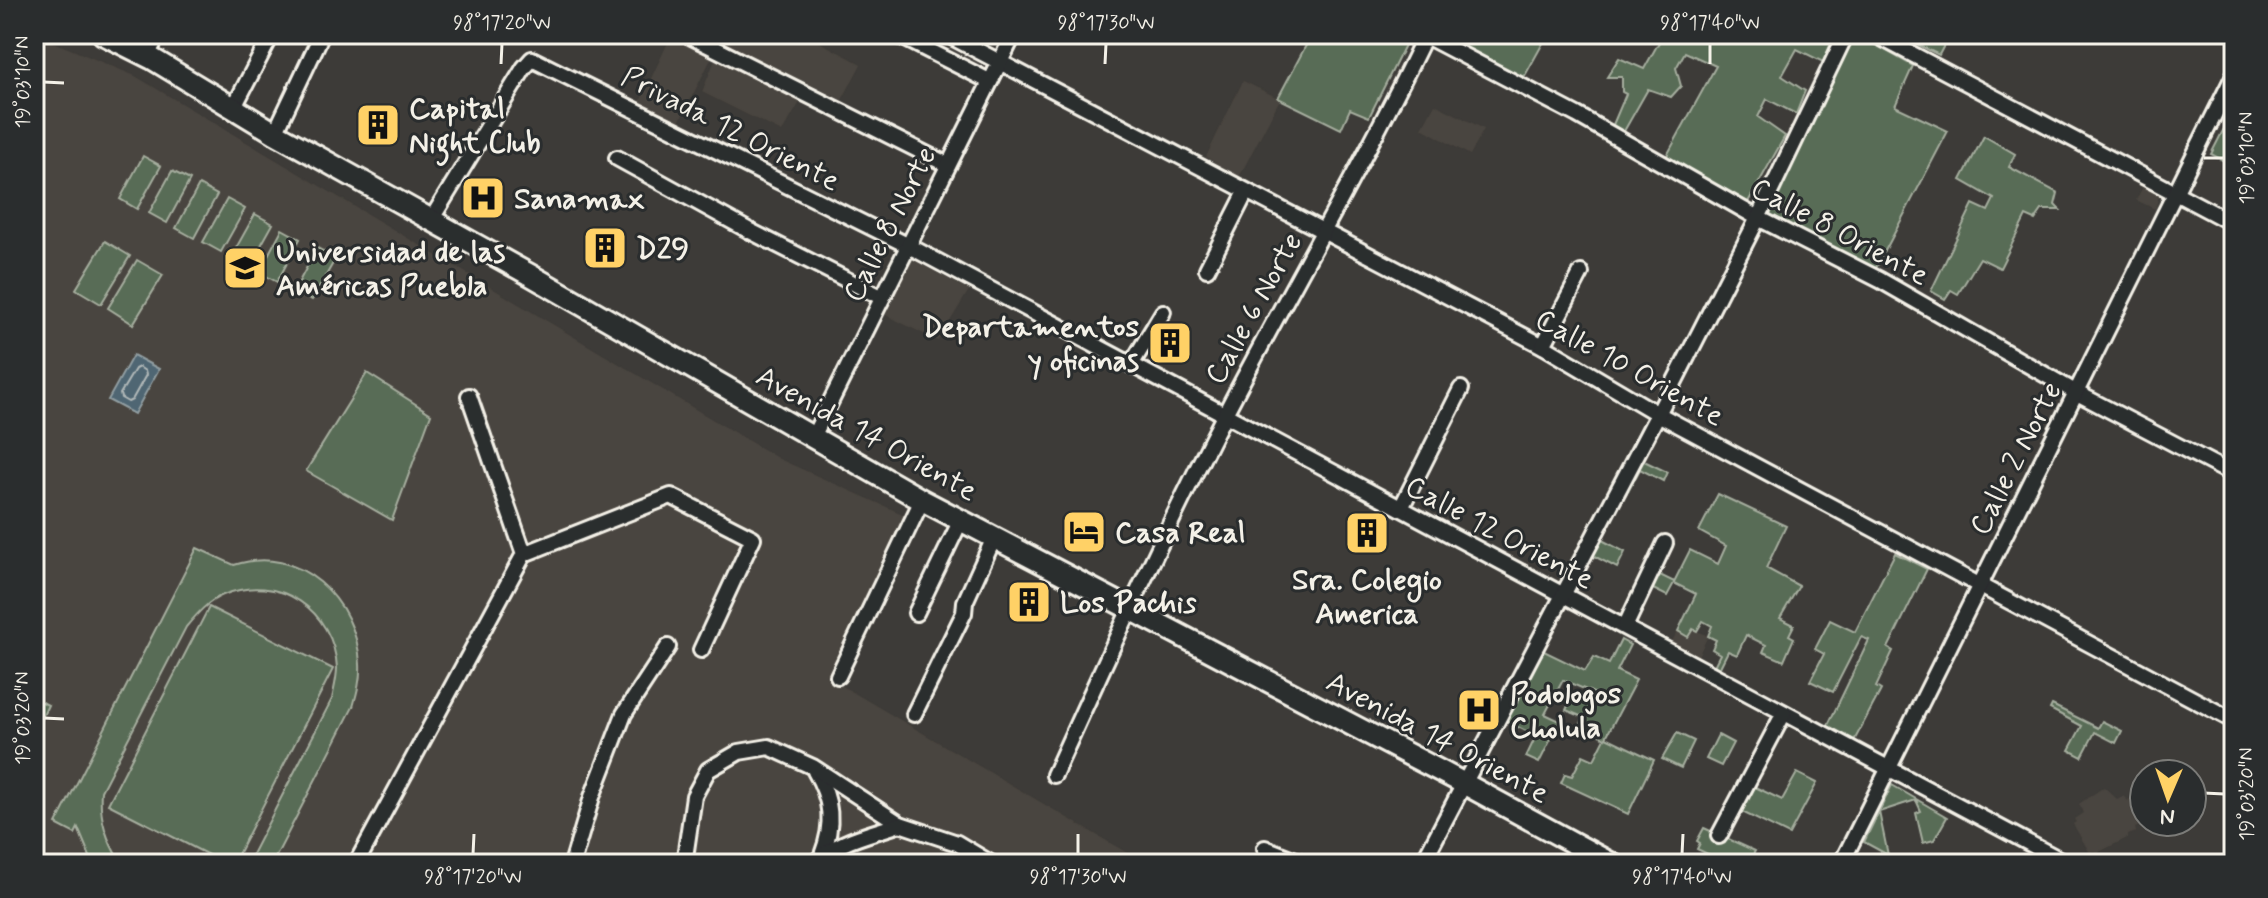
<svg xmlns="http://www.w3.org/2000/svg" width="2268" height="898" viewBox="0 0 2268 898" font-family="Mynerve,sans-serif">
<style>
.built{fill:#4a453f}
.green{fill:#596c56;stroke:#a6ae9f;stroke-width:2}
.water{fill:#4f6673;stroke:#919ea2;stroke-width:2}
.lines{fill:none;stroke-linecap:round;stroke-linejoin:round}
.shore{stroke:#b2b9b9;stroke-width:2}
.street-casing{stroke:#f4f1e8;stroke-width:20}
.secondary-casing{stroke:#f4f1e8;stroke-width:26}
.street{stroke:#2a2d2e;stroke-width:14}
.secondary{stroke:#2a2d2e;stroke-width:20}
.ticks{fill:none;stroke:#f4f1e8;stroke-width:3}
.labels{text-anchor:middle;stroke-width:6;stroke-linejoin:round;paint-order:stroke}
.poi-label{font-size:30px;font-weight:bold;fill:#f4f1e8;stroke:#2a2d2e;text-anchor:start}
.street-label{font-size:30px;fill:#f4f1e8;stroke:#2a2d2e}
.neatline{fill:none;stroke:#f4f1e8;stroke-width:3}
.ticks-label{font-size:20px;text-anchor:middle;fill:#f4f1e8}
</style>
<rect width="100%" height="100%" fill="#3d3b38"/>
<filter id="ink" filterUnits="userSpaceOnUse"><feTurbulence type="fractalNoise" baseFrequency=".0125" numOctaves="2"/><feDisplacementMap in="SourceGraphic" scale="16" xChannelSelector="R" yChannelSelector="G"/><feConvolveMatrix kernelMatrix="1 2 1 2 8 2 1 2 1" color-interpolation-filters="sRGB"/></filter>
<g filter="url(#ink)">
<!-- built -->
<g class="built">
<polygon points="34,34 135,76 779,459 909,517 832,680 1146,864 34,864"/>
<polygon points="672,34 680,34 714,53 678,124 639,104"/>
<polygon points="707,34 804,34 861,64 842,100"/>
<polygon points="717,55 805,94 782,132 702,92"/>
<polygon points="1243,81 1280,99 1239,177 1206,157"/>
<polygon points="1435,104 1484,129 1470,155 1422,128"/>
<polygon points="2144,185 2160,193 2155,209 2136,200"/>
<polygon points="911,259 969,290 938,341 886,315"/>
<polygon points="1693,629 1708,636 1696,660 1669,646 1678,631 1688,636"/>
<polygon points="2104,787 2117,799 2123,796 2128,801 2129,799 2144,807 2144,818 2141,825 2135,828 2136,832 2127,835 2127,838 2097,853 2094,851 2090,853 2073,824 2076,822 2074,819 2083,813 2079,804"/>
</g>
<!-- green -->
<g class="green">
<polygon points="1312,34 1402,34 1409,37 1369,117 1350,109 1341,129 1278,98"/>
<polygon points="1435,34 1548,34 1522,81"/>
<polygon points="1648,34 1835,34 1823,62 1797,49 1782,76 1805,91 1796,114 1767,99 1758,117 1785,136 1747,204 1665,159 1716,66 1685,52 1676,68 1681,86 1671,97 1648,89 1623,133 1612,127 1626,94 1622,92 1622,77 1607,77 1619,58 1644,69 1659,42"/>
<polygon points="1856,34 1913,66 1895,106 1948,131 1875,270 1765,213"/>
<polygon points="1896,34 1950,34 1939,55"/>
<polygon points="2234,109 2234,166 2211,154"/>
<polygon points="1984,136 2015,154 2009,167 2058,193 2055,205 2060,210 2042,210 2035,220 2026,216 2000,268 1980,258 1958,294 1951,290 1945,299 1931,291 1973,204 1988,211 1994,199 1961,180"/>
<polygon points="143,156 161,166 137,209 120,199"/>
<polygon points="172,171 190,180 167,223 149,213"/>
<polygon points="199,185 217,195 194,238 176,228"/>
<polygon points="227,199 245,209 221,252 203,242"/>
<polygon points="255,214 273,224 249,267 231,257"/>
<polygon points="282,229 300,239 277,282 259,272"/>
<polygon points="105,241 130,256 101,304 76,289"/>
<polygon points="317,248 336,258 312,300 294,291"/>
<polygon points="137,260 163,275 133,324 108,308"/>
<polygon points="367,373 431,414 392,520 306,471"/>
<polygon points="1640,459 1667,472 1663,481 1640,469 1628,492 1623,490"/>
<polygon points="1718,494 1786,526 1766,568 1799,586 1780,618 1794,625 1789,635 1794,638 1784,661 1763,652 1766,645 1746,635 1737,655 1728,651 1718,671 1713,668 1720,654 1712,649 1716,640 1708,636 1712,626 1703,621 1697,631 1693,629 1688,637 1678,631 1696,594 1674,583 1667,596 1649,587 1656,573 1674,582 1690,550 1718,564 1726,546 1699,531"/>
<polygon points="1598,538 1625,552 1617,568 1590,554"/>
<path d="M197,548L234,565C299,543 357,600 360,664C361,679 357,693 353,707L272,864H247L332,699C334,689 337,678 337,668C334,610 278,572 223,595C208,601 197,614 186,627L101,791C99,820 107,840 121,864H93L78,828L75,834L56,824Z"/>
<polygon points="1895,553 1927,569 1888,648 1893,651 1876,687 1881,690 1854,741 1827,727 1869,640 1861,637 1833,692 1810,681 1824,654 1815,649 1830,620 1855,632"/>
<polygon points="209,607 333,669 233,864 226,864 108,804"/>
<polygon points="1621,640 1630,645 1617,671 1636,680 1606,737 1654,760 1628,814 1561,783 1565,774 1572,776 1583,755 1594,760 1605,738 1581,724 1583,717 1566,710 1572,697 1591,705 1596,694 1563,680 1545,714 1560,721 1539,763 1526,757 1536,736 1506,721 1542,650 1585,671 1594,657 1609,664"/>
<polygon points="34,698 48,705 34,735"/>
<polygon points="2052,705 2098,728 2102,721 2122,731 2116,743 2095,732 2082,757 2069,750 2082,726 2050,709"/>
<polygon points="1677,733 1694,741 1681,768 1662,759"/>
<polygon points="1718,735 1733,743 1721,766 1706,759"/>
<polygon points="1797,773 1817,783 1789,835 1738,810 1751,785 1782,800"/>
<polygon points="1892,785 1947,817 1934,840 1923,843 1916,813 1921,811 1916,800 1879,812 1888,855 1864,842"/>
<polygon points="1704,828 1755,851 1748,864 1729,864 1697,849 1700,843 1697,841"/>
</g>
<!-- water -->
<polygon class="water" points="133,355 159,369 134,414 108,400"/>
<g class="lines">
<!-- shore -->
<polygon class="shore" points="139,367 145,371 146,375 132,400 128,402 121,398 120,394 135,369"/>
<!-- street casing -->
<g class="street-casing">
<g id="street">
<polyline points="686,34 948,165"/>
<polyline points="896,34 989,81"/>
<polyline points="946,34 1543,346 1658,414 2234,721"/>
<polyline points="1422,34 1577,115 1758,218 1880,280 2077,393 2234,475"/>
<polyline points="1874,34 2234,224"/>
<polyline points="147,56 158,34"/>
<polyline points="234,107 272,34"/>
<polyline points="275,133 322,34"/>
<polyline points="617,158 748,230 881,297"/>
<polyline points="431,220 524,68 532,59 907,245 2068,864"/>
<polyline points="1207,269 1246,192"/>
<polyline points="1543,346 1581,273"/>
<polyline points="1131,365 1163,312"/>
<polyline points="469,396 524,554"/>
<polyline points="813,437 1014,34"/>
<polyline points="1401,508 1461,389"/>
<polyline points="916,613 961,520"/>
<polyline points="1625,627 1665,543"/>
<polyline points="838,676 922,500"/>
<polyline points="914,714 964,613 965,602 994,538"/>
<path d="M815,771C832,799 834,825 822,855"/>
<path d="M1054,775C1109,654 1164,532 1225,414C1291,287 1364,163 1426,34"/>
<polyline points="1719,836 1784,713"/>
<polyline points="1265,848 1306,864"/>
<polyline points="356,864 524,554 671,496 753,538 701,650"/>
<polyline points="572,864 592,797 624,714 668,647"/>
<polyline points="684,864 694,796 708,770 739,752 769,747 813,767 900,824 957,843 992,864"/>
<path d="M814,864C834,841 872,834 900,824"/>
<polyline points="1422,864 1658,414 1758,218 1846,34"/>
<polyline points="1841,864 2234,75"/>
</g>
</g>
<!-- secondary casing -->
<g class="secondary-casing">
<polyline id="secondary" points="103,34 151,58 275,133 532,276 922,500 1463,783 1612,864"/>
</g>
<!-- street -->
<use href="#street" class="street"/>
<!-- secondary -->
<use href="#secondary" class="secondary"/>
</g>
</g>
<!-- ticks -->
<path class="ticks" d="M501,64L502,44M1105,64L1106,44M1710,64V44M44,82L64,83M2204,158H2224M44,718L64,719M2204,793L2224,794M473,854L474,834M1078,854V834M1682,854L1683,834"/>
<!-- icons -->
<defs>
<g id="building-square" transform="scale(2.3)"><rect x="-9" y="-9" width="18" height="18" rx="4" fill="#ffd166" stroke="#2a2d2e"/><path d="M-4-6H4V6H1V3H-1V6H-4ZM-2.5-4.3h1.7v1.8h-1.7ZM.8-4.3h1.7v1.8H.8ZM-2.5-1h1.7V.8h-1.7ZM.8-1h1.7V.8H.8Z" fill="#111"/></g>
<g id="hospital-square" transform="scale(2.3)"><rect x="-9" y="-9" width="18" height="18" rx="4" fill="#ffd166" stroke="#2a2d2e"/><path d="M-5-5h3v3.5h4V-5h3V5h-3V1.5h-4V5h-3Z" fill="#111"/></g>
<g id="university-square" transform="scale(2.3)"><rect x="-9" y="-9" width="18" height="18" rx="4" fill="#ffd166" stroke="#2a2d2e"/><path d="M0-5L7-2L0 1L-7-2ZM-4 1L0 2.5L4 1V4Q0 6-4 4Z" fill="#111"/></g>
<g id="hotel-square" transform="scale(2.3)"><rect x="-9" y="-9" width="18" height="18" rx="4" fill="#ffd166" stroke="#2a2d2e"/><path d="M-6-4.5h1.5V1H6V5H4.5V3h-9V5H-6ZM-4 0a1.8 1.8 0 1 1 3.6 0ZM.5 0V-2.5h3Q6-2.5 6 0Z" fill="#111"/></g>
</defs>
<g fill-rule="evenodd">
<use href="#building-square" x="378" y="125"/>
<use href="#hospital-square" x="483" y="198"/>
<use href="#building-square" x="605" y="248"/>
<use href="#university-square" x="245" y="268"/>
<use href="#building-square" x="1170" y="343"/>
<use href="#hotel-square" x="1084" y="532"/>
<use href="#building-square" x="1367" y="533"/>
<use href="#building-square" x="1029" y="602"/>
<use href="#hospital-square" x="1479" y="710"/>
</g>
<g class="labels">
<!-- poi labels -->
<g class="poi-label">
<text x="409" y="118">Capital<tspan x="409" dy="34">Night Club</tspan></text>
<text x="514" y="208">Sanamax</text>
<text x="636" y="258">D29</text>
<text x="276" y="261">Universidad de las<tspan x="276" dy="34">Américas Puebla</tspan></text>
<text x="1139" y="336" text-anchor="end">Departamentos<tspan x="1139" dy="34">y oficinas</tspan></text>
<text x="1115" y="542">Casa Real</text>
<text x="1367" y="589" text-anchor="middle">Sra. Colegio<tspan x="1367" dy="34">America</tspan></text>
<text x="1060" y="612">Los Pachis</text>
<text x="1510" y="703">Podologos<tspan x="1510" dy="34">Cholula</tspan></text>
</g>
<!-- street labels -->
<g class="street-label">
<text transform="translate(731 128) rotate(27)" y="10">Privada 12 Oriente</text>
<text transform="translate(889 224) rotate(-63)" y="10">Calle 8 Norte</text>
<text transform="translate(1840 231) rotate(28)" y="10">Calle 8 Oriente</text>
<text transform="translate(1253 308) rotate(-61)" y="10">Calle 6 Norte</text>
<text transform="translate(1630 367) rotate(29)" y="10">Calle 10 Oriente</text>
<text transform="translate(867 433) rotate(29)" y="10">Avenida 14 Oriente</text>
<text transform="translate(2015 458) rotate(-63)" y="10">Calle 2 Norte</text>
<text transform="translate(1500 532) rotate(28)" y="10">Calle 12 Oriente</text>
<text transform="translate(1438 737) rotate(28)" y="10">Avenida 14 Oriente</text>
</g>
</g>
<!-- margin -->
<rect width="2268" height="898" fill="none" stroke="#2a2d2e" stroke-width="88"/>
<!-- north arrow -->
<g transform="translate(2168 798) rotate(182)"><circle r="38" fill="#2a2d2e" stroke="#7b7b78" stroke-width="2"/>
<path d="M0-6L14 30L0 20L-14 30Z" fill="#ffd166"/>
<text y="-12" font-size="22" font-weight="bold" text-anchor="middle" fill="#f4f1e8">N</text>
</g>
<rect x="44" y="44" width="2180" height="810" class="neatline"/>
<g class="ticks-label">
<text x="502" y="29">98°17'20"W</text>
<text x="1106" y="29">98°17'30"W</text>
<text x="1710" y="29">98°17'40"W</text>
<text transform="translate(22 82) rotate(-90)" y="7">19°03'10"N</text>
<text transform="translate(2246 158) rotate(-90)" y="7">19°03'10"N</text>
<text transform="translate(22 718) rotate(-90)" y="7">19°03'20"N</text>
<text transform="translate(2246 794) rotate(-90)" y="7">19°03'20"N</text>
<text x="473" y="883">98°17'20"W</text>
<text x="1078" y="883">98°17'30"W</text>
<text x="1682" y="883">98°17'40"W</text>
</g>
</svg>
